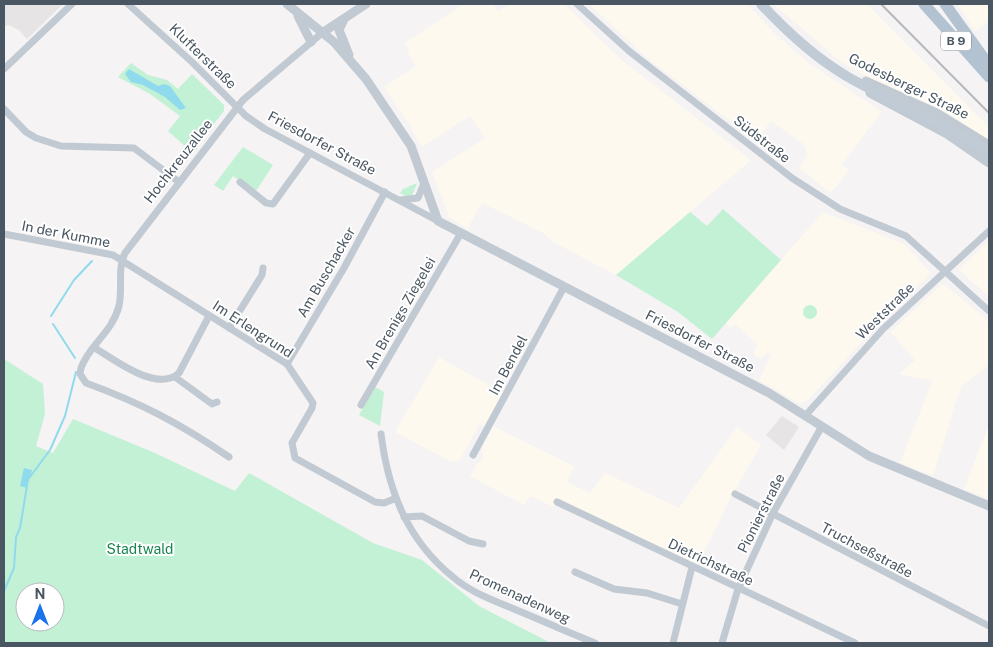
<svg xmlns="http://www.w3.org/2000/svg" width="993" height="647" viewBox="0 0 993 647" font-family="'Public Sans',sans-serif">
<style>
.commercial{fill:#fdf9ef}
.education{fill:#e6e4e5}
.green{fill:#c3f1d5;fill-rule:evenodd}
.water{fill:#90daee}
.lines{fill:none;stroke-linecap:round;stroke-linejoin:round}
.stream{stroke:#90daee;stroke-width:2}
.minor{stroke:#c1cad2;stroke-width:7}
.tertiary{stroke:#c1cad2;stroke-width:9}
.secondary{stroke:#c1cbd6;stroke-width:10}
.primary{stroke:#b3c2d1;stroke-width:11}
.rail{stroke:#b5b8bd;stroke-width:2}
.labels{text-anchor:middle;stroke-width:4;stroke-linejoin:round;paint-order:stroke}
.shield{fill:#fff;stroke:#808990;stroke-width:1}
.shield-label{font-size:12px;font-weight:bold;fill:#4a5661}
.street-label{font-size:14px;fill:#4a5661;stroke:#fff}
.park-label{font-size:14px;fill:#17864f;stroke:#fff}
</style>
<rect width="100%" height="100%" fill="#f5f3f3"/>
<!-- commercial -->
<g class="commercial">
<polygon points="464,4 493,4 498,11 510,4 564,4 619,58 751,160 616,275 553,242 543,233 482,203 467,229 449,217 432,172 485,138 470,116 422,147 411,127 384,87 416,66 407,52 409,50 405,43"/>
<polygon points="589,4 747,4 777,36 810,64 882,112 842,164 849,170 831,193 799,168 807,156 806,149 802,143 771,121 756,141 650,60"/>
<polygon points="773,4 867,4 989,127 989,141 951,116 869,78 840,61"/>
<polygon points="957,4 989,4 989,21 975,31"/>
<polygon points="823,212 904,244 931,273 882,320 808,400 800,404 759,380 771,354 767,352 762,359 755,356 753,352 758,345 735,324 731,328 725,323"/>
<polygon points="989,240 989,297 959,270"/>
<polygon points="941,285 945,285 989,321 989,365 961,387 933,476 900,463 932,381 899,374 915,360 890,332"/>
<polygon points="439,357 503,393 484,426 480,424 460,460 452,462 395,432"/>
<polygon points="989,424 989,499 964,489"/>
<polygon points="493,426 574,466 567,482 590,493 605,473 679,508 737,427 761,445 731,497 698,565 558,499 554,507 530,496 524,505 470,476 476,465 483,458 482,448"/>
</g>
<!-- education -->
<g class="education">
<polygon points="4,4 63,4 27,39 19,30 8,25 4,27"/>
<polygon points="782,416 799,427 784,450 766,435"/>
</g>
<!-- green -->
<g class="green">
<polygon points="131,63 148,75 167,80 178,89 192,74 224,105 224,111 199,143 197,150 186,147 168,131 180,116 150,94 118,77"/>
<polygon points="243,147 273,165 256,191 233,176 223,191 214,185"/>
<polygon points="417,183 412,196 406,196 400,193 403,189"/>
<polygon points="723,209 781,260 712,339 678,312 616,275 690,212 707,226"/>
<circle cx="810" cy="312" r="7"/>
<path d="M4,359L43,384L45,414L36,446L53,453L73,419L155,453L235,491L249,473L373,543L422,560L479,606L551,643H4ZM25,592H55V622H25Z"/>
<polygon points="375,387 384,392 380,426 359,415"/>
</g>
<!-- water -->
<g class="water">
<polygon points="129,69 158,86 164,84 170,86 186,108 180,110 165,97 143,85 131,82 125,74"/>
<polygon points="24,468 32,470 27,488 20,486"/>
</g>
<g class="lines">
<!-- stream -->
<g class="stream">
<polyline points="51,316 74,280 92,261"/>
<polyline points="53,324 75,358"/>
<polyline points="30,477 50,450 65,416 76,372"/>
<polyline points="4,591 14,568 16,537 20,528 27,486"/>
</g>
<!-- minor -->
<g class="minor">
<polyline points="128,4 192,62 246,116 265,129 438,221"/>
<polyline points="577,4 629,51 792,178 840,209 906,236 989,311"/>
<polyline points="4,69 72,4"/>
<polyline points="4,109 26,132 36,138 61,146 134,148 179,182"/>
<polyline points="240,182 266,203 273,204 310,153"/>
<polyline points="400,200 418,198 424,183"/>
<polyline points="4,234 113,255 287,364 313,403 312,408 292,443 295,458 375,502 384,503 394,499"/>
<polyline points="229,328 262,275 263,268"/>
<path d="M95,348C115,360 157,393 179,373L209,316"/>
<polyline points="287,364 344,268 385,192"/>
<polyline points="175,377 212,404 217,402"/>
<polyline points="361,405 461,233"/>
<polyline points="805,416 883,329 989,231"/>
<path d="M381,434C388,490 407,540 453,577C470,592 493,600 514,609C541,620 567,632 595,643"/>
<polyline points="473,455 564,287"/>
<path d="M229,457C181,424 141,403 86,383L80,374L81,368C89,345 112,333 119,306C123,289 117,268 125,253L243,100L322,33"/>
<polyline points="735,494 989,626"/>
<polyline points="557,502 855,643"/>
<polyline points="404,517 422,516 469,541 483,544"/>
<polyline points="575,572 614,589 647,593 682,604"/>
<polyline points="673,643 692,567"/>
<polyline points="722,643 738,589 773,513 822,426"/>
</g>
<!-- tertiary -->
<g class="tertiary">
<polyline points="287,4 334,42 366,79 411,146 438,221 769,393 869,456 989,506"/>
<polyline points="298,16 311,42"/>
<polyline points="344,19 339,30 349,55"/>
<polyline points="322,33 366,4"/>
<polyline points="866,81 937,113 989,145"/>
<polyline points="870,93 947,134 989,163"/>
</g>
<!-- secondary -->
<path class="secondary" d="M761,4C787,32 815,58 848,77C895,104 945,122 989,153"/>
<!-- primary -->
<g class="primary">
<polyline points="924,4 989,77"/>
<polyline points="945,4 989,65"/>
</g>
<!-- rail -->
<polyline class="rail" points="881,4 989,113"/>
</g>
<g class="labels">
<!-- shield labels -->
<rect class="shield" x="941" y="31.5" width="30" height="19" rx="4"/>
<g class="shield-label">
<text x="956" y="45">B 9</text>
</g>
<!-- street labels -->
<g class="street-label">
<text transform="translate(203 56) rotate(44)" y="5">Klufterstraße</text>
<text transform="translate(909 86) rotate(26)" y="5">Godesberger Straße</text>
<text transform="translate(762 139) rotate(38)" y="5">Südstraße</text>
<text transform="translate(322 143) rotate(28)" y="5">Friesdorfer Straße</text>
<text transform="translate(178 161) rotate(-52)" y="5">Hochkreuzallee</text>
<text transform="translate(66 234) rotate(11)" y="5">In der Kumme</text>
<text transform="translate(326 272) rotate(-60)" y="5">Am Buschacker</text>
<text transform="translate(885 311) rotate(-44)" y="5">Weststraße</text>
<text transform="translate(400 313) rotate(-60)" y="5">An Brenigs Ziegelei</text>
<text transform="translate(253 329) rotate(33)" y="5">Im Erlengrund</text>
<text transform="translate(700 341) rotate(27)" y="5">Friesdorfer Straße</text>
<text transform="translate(508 365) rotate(-62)" y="5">Im Bendel</text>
<text transform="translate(761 513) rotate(-63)" y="5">Pionierstraße</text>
<text transform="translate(867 550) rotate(28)" y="5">Truchseßstraße</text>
<text transform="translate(711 562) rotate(25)" y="5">Dietrichstraße</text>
<text transform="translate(520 596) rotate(25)" y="5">Promenadenweg</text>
</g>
<!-- park labels -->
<g class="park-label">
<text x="140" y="554">Stadtwald</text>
</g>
</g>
<!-- border -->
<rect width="993" height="647" fill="none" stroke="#4a5661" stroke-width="10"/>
<!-- north arrow -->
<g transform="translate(40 607)"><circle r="24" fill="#ffffff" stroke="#b7bbc0"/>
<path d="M0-4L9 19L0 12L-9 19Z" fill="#1a73e8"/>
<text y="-8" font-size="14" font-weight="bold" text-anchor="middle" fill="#4a5661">N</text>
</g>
</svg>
